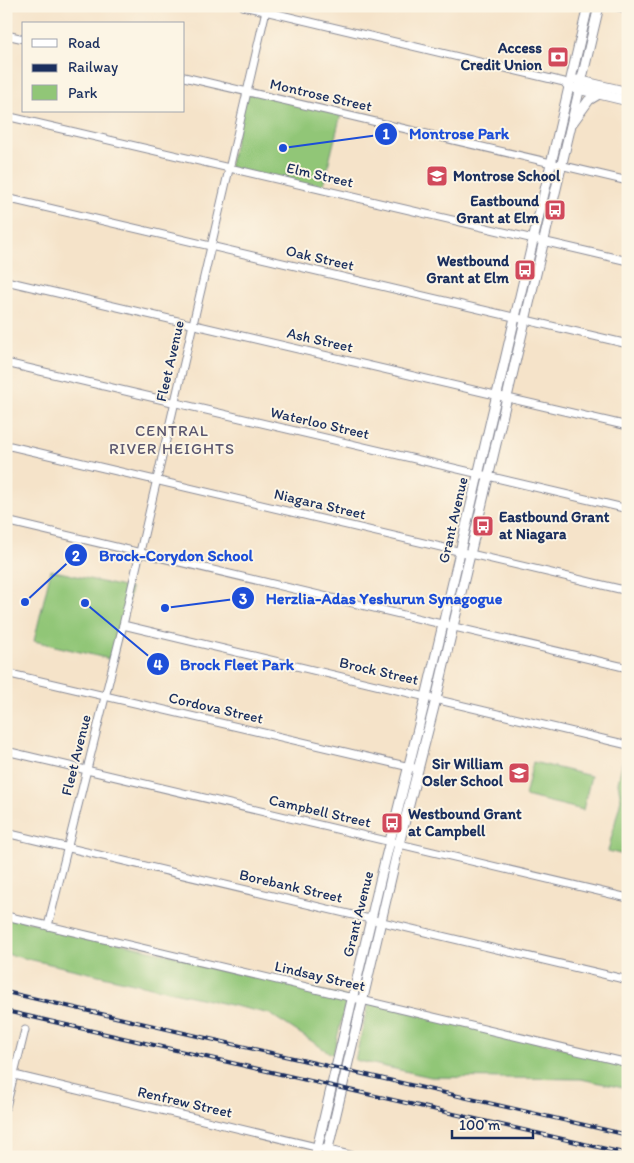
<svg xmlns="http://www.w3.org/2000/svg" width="634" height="1163" viewBox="0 0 634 1163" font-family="Itim,sans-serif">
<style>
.green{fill:#91c677;stroke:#567a6a}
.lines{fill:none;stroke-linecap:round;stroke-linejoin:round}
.minor-casing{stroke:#888994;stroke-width:9}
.major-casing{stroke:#888994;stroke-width:11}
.minor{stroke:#fff;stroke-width:7}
.major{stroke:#fff;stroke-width:9}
.rail-casing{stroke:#1b2f5e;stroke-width:4}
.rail{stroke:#fcf5e5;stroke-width:2;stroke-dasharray:5.5;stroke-linecap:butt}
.labels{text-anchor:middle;stroke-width:4;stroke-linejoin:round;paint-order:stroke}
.poi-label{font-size:15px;font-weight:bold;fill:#1b2f5e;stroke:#fcf5e5;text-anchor:end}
.street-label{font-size:15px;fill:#1b2f5e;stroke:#fcf5e5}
.neighbourhood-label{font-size:16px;letter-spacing:1px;fill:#5b576f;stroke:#fcf5e5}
.leader{fill:none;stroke:#1d4ed8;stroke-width:2}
.callout-dot{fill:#1d4ed8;stroke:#fcf5e5;stroke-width:2}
.mark-label{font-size:15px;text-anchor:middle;font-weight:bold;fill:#fff}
.callout-label{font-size:16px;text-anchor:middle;font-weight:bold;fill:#1d4ed8;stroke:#fcf5e5;stroke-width:4;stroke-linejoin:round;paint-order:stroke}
</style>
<rect width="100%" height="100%" fill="#fcf5e5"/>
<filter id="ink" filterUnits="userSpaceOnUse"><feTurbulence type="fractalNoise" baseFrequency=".02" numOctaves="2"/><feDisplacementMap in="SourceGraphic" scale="10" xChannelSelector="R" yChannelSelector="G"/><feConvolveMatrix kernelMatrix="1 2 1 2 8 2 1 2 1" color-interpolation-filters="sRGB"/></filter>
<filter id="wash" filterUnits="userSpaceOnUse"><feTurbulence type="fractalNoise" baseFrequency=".0096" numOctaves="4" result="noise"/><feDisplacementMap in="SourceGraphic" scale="20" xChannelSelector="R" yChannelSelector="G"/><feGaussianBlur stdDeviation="1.12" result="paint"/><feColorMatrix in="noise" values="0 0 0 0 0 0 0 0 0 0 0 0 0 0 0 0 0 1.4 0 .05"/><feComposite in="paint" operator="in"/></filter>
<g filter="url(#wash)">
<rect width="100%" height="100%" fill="#f5e3c9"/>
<!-- green -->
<g class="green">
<polygon points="247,92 341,114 322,190 229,168"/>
<polygon points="51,570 131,589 114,660 34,641"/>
<polygon points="626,745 628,745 628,856 608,851 621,799 618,783"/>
<polygon points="533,762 591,776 583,810 525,796"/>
<polygon points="6,916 347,997 333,1055 270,1014 6,954"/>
<polygon points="369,1002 628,1063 628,1089 581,1079 431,1077 355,1060"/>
</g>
</g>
<g filter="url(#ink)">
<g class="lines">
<!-- minor casing -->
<g class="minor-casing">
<g id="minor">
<polyline points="243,6 564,82 568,87"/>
<polyline points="614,6 628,9"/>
<polyline points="6,35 24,39"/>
<polyline points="184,77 628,181"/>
<polyline points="6,116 628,261"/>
<polyline points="6,198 628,344"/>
<polyline points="6,281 628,426"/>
<polyline points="6,363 628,509"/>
<polyline points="6,445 628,591"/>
<polyline points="6,521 628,668"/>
<polyline points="123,625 628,745"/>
<polyline points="6,673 414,768"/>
<polyline points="6,751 628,898"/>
<polyline points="6,833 628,980"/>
<polyline points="6,916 628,1063"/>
<polyline points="48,926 123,625 267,6"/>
<polyline points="6,1073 358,1157"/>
<polyline points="6,1107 25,1030"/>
<polyline points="6,1155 12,1157"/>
</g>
</g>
<!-- major casing -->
<g class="major-casing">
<g id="major">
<polyline points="577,80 628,92"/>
<polyline points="574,88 628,101"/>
<polyline points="573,122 589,100 599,94"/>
<polyline points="315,1157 380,881 426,697 588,6"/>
<polyline points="326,1157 399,844 436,699 599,6"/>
</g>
</g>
<!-- minor -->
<use href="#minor" class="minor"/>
<!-- major -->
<use href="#major" class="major"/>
<!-- rail casing -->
<g class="rail-casing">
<g id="rail">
<polyline points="6,992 628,1135"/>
<polyline points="6,1011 628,1154"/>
</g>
</g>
<!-- rail -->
<use href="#rail" class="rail"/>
</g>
</g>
<!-- icons -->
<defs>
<g id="bank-square" transform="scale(1.125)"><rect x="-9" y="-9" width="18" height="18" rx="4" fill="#d1495b" stroke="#fcf5e5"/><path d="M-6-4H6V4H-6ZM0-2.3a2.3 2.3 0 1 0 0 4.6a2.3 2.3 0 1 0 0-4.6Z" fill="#fff"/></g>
<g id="school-square" transform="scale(1.125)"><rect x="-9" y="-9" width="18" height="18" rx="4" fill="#d1495b" stroke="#fcf5e5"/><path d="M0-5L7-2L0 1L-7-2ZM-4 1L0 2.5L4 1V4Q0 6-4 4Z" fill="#fff"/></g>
<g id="bus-square" transform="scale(1.125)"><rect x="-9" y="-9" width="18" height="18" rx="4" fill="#d1495b" stroke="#fcf5e5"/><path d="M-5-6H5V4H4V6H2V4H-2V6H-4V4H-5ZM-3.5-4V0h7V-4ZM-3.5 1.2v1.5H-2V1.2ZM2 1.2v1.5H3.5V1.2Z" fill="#fff"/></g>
</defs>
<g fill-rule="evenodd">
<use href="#bank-square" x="558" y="57"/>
<use href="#school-square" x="437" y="176"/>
<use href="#bus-square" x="555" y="210"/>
<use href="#bus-square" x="525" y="270"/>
<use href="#bus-square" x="483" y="526"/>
<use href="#school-square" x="519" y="773"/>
<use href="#bus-square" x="392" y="823"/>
</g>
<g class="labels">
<!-- poi labels -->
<g class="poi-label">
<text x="542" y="53">Access<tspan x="542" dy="17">Credit Union</tspan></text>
<text x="453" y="181" text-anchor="start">Montrose School</text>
<text x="539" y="206">Eastbound<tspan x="539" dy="17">Grant at Elm</tspan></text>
<text x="509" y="266">Westbound<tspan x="509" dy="17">Grant at Elm</tspan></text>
<text x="499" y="522" text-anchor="start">Eastbound Grant<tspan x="499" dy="17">at Niagara</tspan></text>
<text x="503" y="769">Sir William<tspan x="503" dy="17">Osler School</tspan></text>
<text x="408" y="819" text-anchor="start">Westbound Grant<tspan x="408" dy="17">at Campbell</tspan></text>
</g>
<!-- street labels -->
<g class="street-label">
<text transform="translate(321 95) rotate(13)" y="5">Montrose Street</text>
<text transform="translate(320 175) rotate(13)" y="5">Elm Street</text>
<text transform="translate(320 258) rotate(13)" y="5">Oak Street</text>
<text transform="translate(320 340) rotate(13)" y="5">Ash Street</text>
<text transform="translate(170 361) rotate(-77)" y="5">Fleet Avenue</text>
<text transform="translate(320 423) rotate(13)" y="5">Waterloo Street</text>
<text transform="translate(320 504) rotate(13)" y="5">Niagara Street</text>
<text transform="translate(453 520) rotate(-77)" y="5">Grant Avenue</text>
<text transform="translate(379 671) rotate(13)" y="5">Brock Street</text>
<text transform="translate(216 708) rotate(13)" y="5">Cordova Street</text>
<text transform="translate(76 755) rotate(-76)" y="5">Fleet Avenue</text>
<text transform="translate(320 811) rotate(13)" y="5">Campbell Street</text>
<text transform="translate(291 886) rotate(13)" y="5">Borebank Street</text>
<text transform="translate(358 914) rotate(-76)" y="5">Grant Avenue</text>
<text transform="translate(320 976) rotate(13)" y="5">Lindsay Street</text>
<text transform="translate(185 1102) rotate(13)" y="5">Renfrew Street</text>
</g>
<!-- neighbourhood labels -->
<g class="neighbourhood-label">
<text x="172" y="436">CENTRAL<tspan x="172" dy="18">RIVER HEIGHTS</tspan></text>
</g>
</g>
<!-- callouts -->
<path class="leader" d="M283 148L386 134M25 602L76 555M165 608L243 598M85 603L158 664"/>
<g class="callout-dot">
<circle cx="283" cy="148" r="5"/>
<circle cx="25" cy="602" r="5"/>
<circle cx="165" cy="608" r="5"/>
<circle cx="85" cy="603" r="5"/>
<circle cx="386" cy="134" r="12"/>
<circle cx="76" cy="555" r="12"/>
<circle cx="243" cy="598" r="12"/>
<circle cx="158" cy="664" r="12"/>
</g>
<g class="mark-label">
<text x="386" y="139">1</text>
<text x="76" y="561">2</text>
<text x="243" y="604">3</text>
<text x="158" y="670">4</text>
</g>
<g class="callout-label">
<text x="459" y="139">Montrose Park</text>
<text x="176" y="561">Brock-Corydon School</text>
<text x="384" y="604">Herzlia-Adas Yeshurun Synagogue</text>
<text x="237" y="670">Brock Fleet Park</text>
</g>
<!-- margin -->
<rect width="634" height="1163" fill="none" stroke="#fcf5e5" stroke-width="25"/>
<!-- legend -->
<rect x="22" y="22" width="162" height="90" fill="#fcf5e5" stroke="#a2a6af"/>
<rect x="32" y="39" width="25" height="8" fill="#ffffff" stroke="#a2a6af"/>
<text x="68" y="48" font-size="15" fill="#1b2f5e">Road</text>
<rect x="32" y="64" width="25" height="8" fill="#1b2f5e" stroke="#a2a6af"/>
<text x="68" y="72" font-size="15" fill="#1b2f5e">Railway</text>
<rect x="32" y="85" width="25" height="15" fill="#91c677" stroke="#a2a6af"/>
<text x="68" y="98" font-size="15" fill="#1b2f5e">Park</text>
<!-- scale -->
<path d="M452 1130v8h81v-8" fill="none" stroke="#1b2f5e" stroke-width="2.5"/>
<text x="459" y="1130" font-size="15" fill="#1b2f5e" stroke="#fcf5e5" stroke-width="4" paint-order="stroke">100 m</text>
</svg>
